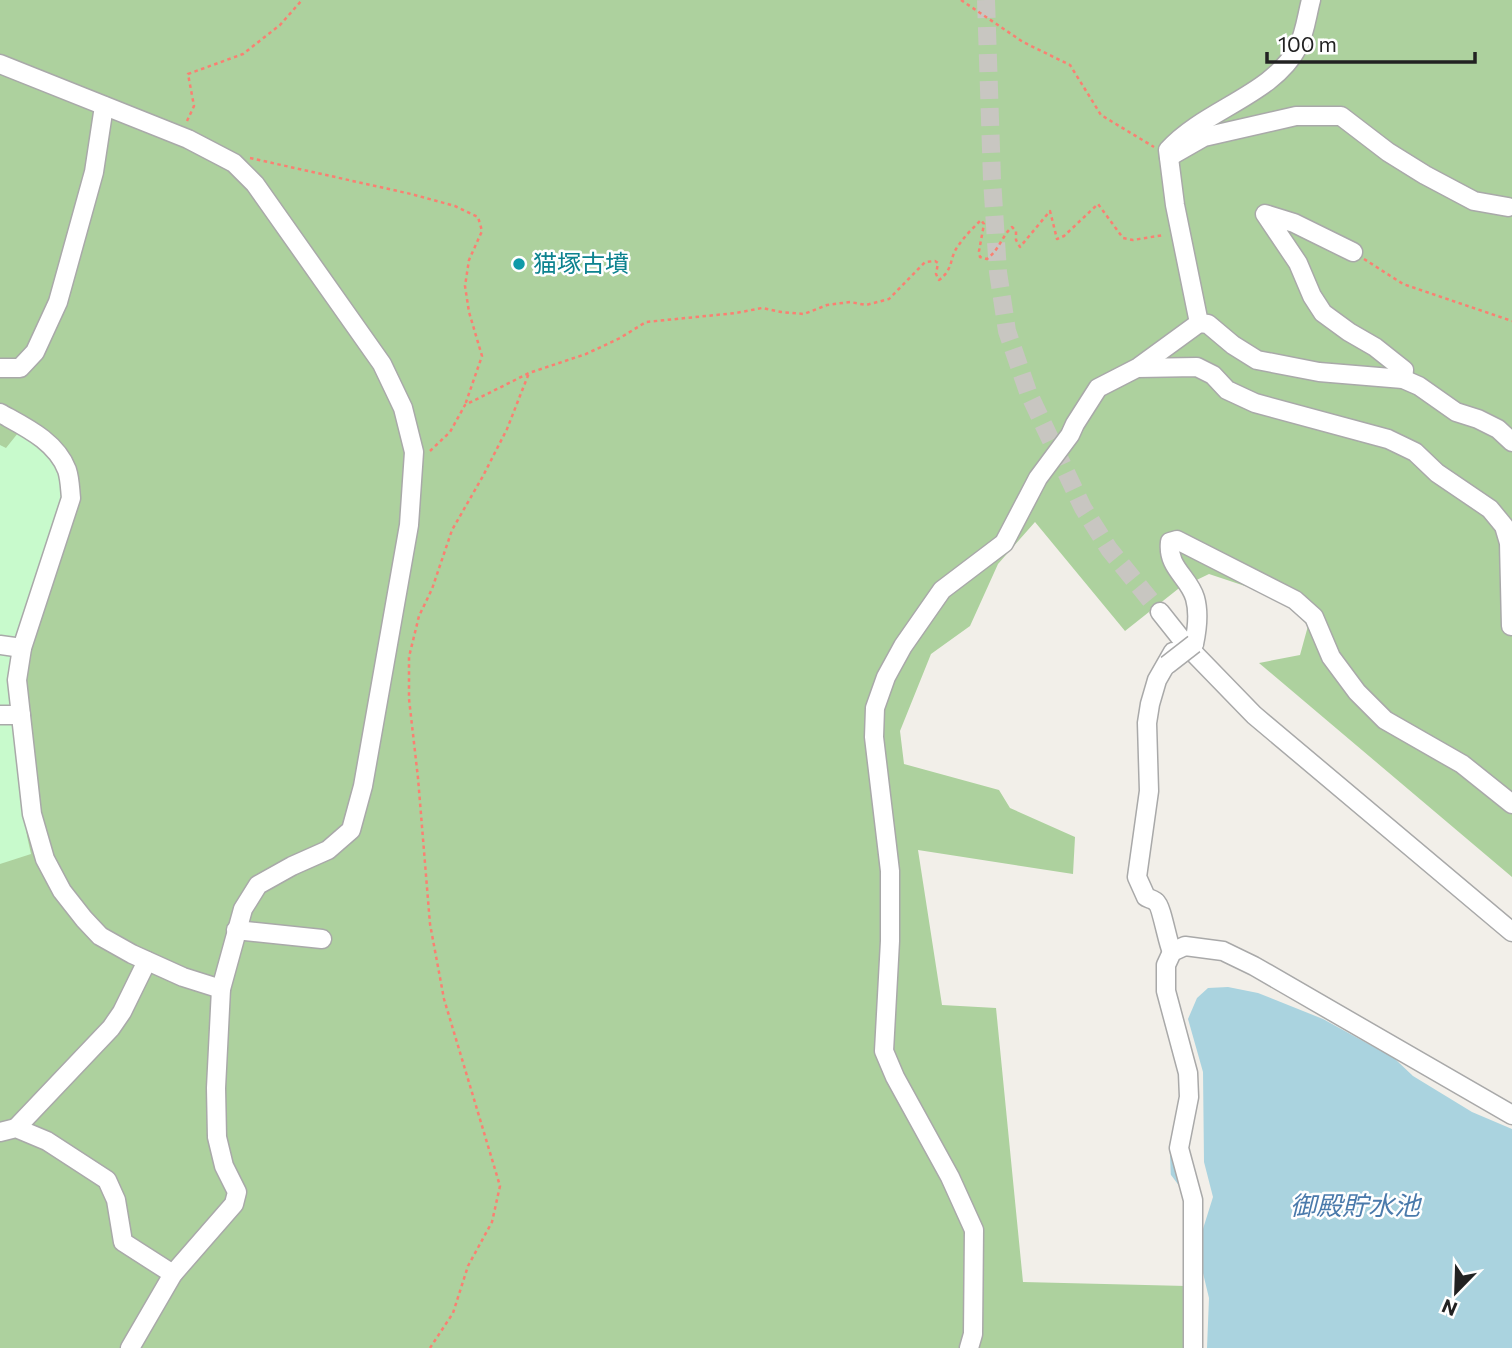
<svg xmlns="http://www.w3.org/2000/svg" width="1512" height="1348" viewBox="0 0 1512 1348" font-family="Commissioner,'Noto Sans JP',sans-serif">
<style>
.forest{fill:#add19e}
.park{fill:#c8facc}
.water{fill:#aad3df}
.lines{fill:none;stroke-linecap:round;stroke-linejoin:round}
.stream{stroke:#aad3df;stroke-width:4.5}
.minor-tunnel{stroke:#c8c6c1;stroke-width:18;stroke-dasharray:18 9;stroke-linecap:butt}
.minor-casing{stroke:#a9a9a9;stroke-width:21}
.path{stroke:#fa8072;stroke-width:2.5;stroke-dasharray:3.5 3.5;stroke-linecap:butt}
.minor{stroke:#fff;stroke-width:18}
.minor-bridge-casing{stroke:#a9a9a9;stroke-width:21;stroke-linecap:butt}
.minor-bridge{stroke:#fff;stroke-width:18}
.culture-dot{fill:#0f9aa8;stroke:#fff;stroke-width:2.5}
.labels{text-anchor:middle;stroke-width:5;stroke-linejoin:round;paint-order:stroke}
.culture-label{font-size:24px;fill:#0d838f;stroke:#fff;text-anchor:start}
.water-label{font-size:26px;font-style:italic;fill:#4a7aab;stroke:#fff}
</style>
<rect width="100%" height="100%" fill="#f2efe9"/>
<!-- forest -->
<polygon class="forest" points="0,0 1512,0 1512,877 1259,663 1300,655 1308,626 1284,599 1209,574 1178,589 1125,631 1035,522 998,564 970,626 931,654 900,731 904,764 999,790 1010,808 1075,837 1073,874 918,850 942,1005 996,1008 1023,1282 1186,1286 1184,1348 0,1348"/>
<!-- park -->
<polygon class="park" points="18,433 29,436 57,460 63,488 14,723 27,836 31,854 0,864 0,445 6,448"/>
<!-- water -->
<polygon class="water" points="1228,987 1258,993 1323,1019 1394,1058 1413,1076 1472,1112 1512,1129 1512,1348 1207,1348 1209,1298 1202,1269 1202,1232 1213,1197 1204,1162 1203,1072 1188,1019 1197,998 1208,988"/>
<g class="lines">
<!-- stream -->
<polyline class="stream" points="1172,1149 1173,1174 1182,1186"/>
<!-- minor-tunnel -->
<polyline class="minor-tunnel" points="986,0 992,179 998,272 1007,331 1028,392 1083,508 1109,549 1160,612"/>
<!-- minor casing -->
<g class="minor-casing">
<g id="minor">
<path d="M1311,0C1307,15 1305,33 1298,47C1273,95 1205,109 1168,150L1175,205L1199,323L1208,324L1233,345L1257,360L1319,372L1403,379L1419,386L1456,412L1478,419L1498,429L1512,442"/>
<polyline points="0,64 188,139 234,163 255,184 382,364 403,408 414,452 409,525 363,786 351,830 328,850 292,866 258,885 243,909 221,989 216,1088 217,1137 224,1166 237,1192 234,1204 173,1274 130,1348"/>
<polyline points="1169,157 1204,137 1296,116 1341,116 1388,152 1425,175 1474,201 1508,207"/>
<polyline points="1353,252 1294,223 1265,214 1298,263 1312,296 1323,313 1349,332 1375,347 1404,370 1403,379"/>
<polyline points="1140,366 1199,323"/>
<polyline points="0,368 20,368 35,352 58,302 94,172 104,106"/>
<path d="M0,413C25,427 56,441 67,470C70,479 70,489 71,498L22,648L17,680L32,814L45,859L62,891L84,919L100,936L132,954L183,977L221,989"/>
<polyline points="1160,612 1187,646 1254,715 1512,932"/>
<path d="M1194,644C1197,630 1199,612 1195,598C1189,577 1167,568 1170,542L1177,540L1295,600L1314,617L1331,657L1357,692L1385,720L1462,764L1512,804"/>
<polyline points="0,645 22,648"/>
<polyline points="0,715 21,715"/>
<polyline points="236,930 322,939"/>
<path d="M1172,952C1167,941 1162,907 1156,902C1155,900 1147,898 1146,897L1137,877L1149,791L1147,723L1150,704L1157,680L1173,652"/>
<polyline points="16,1128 111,1028 122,1012 147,961"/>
<polyline points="0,1132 16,1128 47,1141 107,1180 116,1200 123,1242 173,1274"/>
<polyline points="969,1348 973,1334 974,1230 950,1177 895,1077 884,1051 890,941 890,871 874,737 875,708 886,677 903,646 942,590 1004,543 1038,478 1070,435 1075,424 1098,388 1137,368 1197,367 1213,375 1227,390 1255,403 1388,439 1415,452 1437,473 1490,509 1504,526 1509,543 1511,626"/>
<polyline points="1193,1348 1193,1200 1179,1148 1189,1097 1188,1073 1166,991 1166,965 1172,952 1185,946 1223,951 1254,966 1512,1115"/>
</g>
</g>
<!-- path -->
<g class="path">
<polyline points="961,0 1023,42 1070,65 1101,115 1154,147"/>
<polyline points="187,121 194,106 188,74 243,54 280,25 302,0"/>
<polyline points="250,158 411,194 455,206 478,217 482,231 469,260 465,286 469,312 482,356 465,405"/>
<polyline points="1364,259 1403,284 1512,321"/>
<path d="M430,451L450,432L465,405L529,373L586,354L620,338L646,322L736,313L762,308L781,312L804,314L827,305L850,302L866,305L889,299L925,262L935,261L938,263L936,274L939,280C954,269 949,258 958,246C964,237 973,228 981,220L984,224L979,251L980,257L987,259C1000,249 1001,237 1012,227L1016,231V240L1020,247L1050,211L1057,239L1064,236L1098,204L1123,238L1133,240L1164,235"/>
<polyline points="430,1348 453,1313 468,1266 492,1222 500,1186 444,999 430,924 418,778 409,699 409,657 419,616 432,589 452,530 483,476 507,429 529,373"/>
</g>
<!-- minor -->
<use href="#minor" class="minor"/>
<!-- minor-bridge casing -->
<g class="minor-bridge-casing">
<polyline id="minor-bridge" points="1167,665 1194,644"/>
</g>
<!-- minor-bridge -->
<use href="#minor-bridge" class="minor-bridge"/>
</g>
<!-- markers -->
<circle class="culture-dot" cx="519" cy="264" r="7"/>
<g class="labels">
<!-- culture labels -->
<g class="culture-label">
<text x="533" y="272">猫塚古墳</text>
</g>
<!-- water labels -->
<g class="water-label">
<text x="1355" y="1215">御殿貯水池</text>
</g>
</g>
<!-- north arrow -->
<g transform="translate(1456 1292) rotate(203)" stroke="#ffffff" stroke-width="5" paint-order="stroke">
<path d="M0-5L12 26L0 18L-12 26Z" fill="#222222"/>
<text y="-10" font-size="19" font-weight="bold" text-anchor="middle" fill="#222222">N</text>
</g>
<!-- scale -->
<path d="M1267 52v10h208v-10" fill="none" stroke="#222222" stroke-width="3.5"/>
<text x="1278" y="52" font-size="21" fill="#222222" stroke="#ffffff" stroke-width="5" paint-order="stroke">100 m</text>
</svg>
